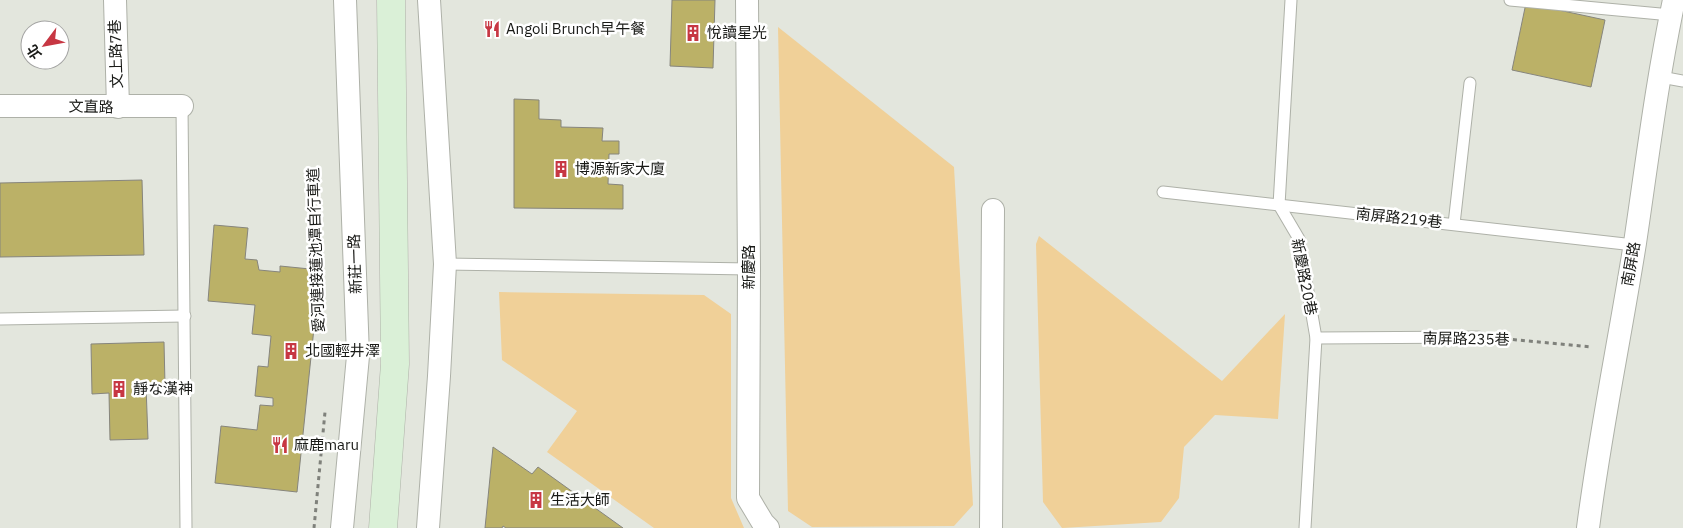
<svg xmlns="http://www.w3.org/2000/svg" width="1683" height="528" viewBox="0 0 1683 528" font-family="'IBM Plex Sans','Noto Sans TC','Noto Sans JP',sans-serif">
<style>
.green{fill:#f0d098}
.building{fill:#bbb167;stroke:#86857d}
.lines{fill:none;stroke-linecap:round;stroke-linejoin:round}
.lane-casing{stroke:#aeb1a8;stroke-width:13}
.street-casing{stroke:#aeb1a8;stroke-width:24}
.secondary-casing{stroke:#aeb1a8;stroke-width:29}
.path{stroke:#7f817b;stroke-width:3;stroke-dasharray:4 4;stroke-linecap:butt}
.lane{stroke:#fff;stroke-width:11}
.street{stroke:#fff;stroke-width:22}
.secondary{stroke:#daf0d7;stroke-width:28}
.labels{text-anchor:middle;stroke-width:5;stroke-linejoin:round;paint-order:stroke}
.poi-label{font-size:15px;fill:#191a17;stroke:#fff;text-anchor:start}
.street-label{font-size:15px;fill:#191a17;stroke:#fff}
</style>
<rect width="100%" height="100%" fill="#e3e6dd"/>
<!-- green -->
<g class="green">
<polygon points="778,27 954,167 973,505 954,526 812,527 788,511"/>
<polygon points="1039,236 1222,381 1285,314 1278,419 1215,415 1184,447 1179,498 1161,522 1062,528 1043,502 1036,244"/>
<polygon points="499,292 704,295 731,314 731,498 744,528 654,528 547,452 577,411 502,360"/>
</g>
<!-- building -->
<g class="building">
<polygon points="672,0 715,0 713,68 670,66"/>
<polygon points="1526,3 1605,20 1591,87 1512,70"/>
<polygon points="514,99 539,100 539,119 561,120 561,127 603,128 602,141 619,141 619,154 609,154 608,184 623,185 623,209 514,208"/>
<polygon points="142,180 144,255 0,257 0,183"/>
<polygon points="214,225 248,228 245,259 257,260 259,270 280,272 280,266 320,270 297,492 215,483 221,426 257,430 260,405 273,406 273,398 255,396 258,366 268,367 271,336 252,334 255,305 208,301"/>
<polygon points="164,342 165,385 146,386 148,439 110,440 109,393 92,394 91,344"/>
<polygon points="493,447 532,474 538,467 623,528 506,528 503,526 502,528 485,528"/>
</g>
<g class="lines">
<!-- lane casing -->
<g class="lane-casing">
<g id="lane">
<polyline points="1291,0 1279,205 1299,239 1316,338 1305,528"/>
<polyline points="1510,0 1671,15"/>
<polyline points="1661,77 1683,81"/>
<polyline points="182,106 186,528"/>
<polyline points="1163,192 1634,245"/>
<polyline points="1454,224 1470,83"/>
<polyline points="445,264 749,269"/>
<polyline points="0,319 185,316"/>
<polyline points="1316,338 1479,337"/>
</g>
</g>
<!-- street casing -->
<g class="street-casing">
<g id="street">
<polyline points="115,0 118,107"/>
<polyline points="747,0 749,269 748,498 763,523 768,528"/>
<polyline points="0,106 182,106"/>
<polyline points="342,528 358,356 345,0"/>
<polyline points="428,528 439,376 445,264 429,0"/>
<polyline points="991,528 993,210"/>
<path d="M1588,528C1600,433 1620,338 1635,243C1647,162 1657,80 1674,0"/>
</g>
</g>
<!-- secondary casing -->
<g class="secondary-casing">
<polyline id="secondary" points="383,528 395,364 391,0"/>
</g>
<!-- path -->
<g class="path">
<polyline points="1497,338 1592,347"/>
<polyline points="314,528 325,412"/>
</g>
<!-- lane -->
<use href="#lane" class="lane"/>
<!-- street -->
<use href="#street" class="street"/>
<!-- secondary -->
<use href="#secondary" class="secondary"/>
</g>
<!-- icons -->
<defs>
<g id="restaurant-bare" transform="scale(1.35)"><path d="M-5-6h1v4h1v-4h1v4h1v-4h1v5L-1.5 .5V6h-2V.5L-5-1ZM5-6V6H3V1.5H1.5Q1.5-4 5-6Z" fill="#c73743" stroke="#fff" stroke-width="2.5" paint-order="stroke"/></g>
<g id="building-bare" transform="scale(1.35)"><path d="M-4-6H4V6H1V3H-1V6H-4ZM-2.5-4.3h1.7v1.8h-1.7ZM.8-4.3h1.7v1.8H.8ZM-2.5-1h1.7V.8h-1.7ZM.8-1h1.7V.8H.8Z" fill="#c73743" stroke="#fff" stroke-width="2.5" paint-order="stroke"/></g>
</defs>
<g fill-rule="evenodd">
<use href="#restaurant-bare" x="492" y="29"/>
<use href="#building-bare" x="693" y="33"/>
<use href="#building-bare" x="561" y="169"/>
<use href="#building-bare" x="291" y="351"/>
<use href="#building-bare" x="119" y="389"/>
<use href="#restaurant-bare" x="280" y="445"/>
<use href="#building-bare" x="536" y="500"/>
</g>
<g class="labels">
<!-- poi labels -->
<g class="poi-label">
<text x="506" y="34">Angoli Brunch早午餐</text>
<text x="707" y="38">悅讀星光</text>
<text x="575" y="174">博源新家大廈</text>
<text x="305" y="356">北國輕井澤</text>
<text x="133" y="394">靜な漢神</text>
<text x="294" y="450">麻鹿maru</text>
<text x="550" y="505">生活大師</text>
</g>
<!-- street labels -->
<g class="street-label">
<text transform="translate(116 54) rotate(-92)" y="5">文上路7巷</text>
<text transform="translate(91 107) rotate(1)" y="5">文直路</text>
<text transform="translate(1399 218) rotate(6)" y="5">南屏路219巷</text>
<text transform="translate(316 250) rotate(-92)" y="5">愛河連接蓮池潭自行車道</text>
<text transform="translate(355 264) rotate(-92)" y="5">新莊一路</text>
<text transform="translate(1631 264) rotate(-80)" y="5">南屏路</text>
<text transform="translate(749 267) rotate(-90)" y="5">新慶路</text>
<text transform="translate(1304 277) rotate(79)" y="5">新慶路20巷</text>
<text transform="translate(1466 339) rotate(1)" y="5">南屏路235巷</text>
</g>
</g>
<!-- north arrow -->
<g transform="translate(45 45) rotate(238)"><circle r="24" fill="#ffffff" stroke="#a3a3a2"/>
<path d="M0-4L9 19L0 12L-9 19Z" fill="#c73743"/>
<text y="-8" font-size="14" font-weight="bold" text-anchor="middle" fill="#191a17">北</text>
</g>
</svg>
